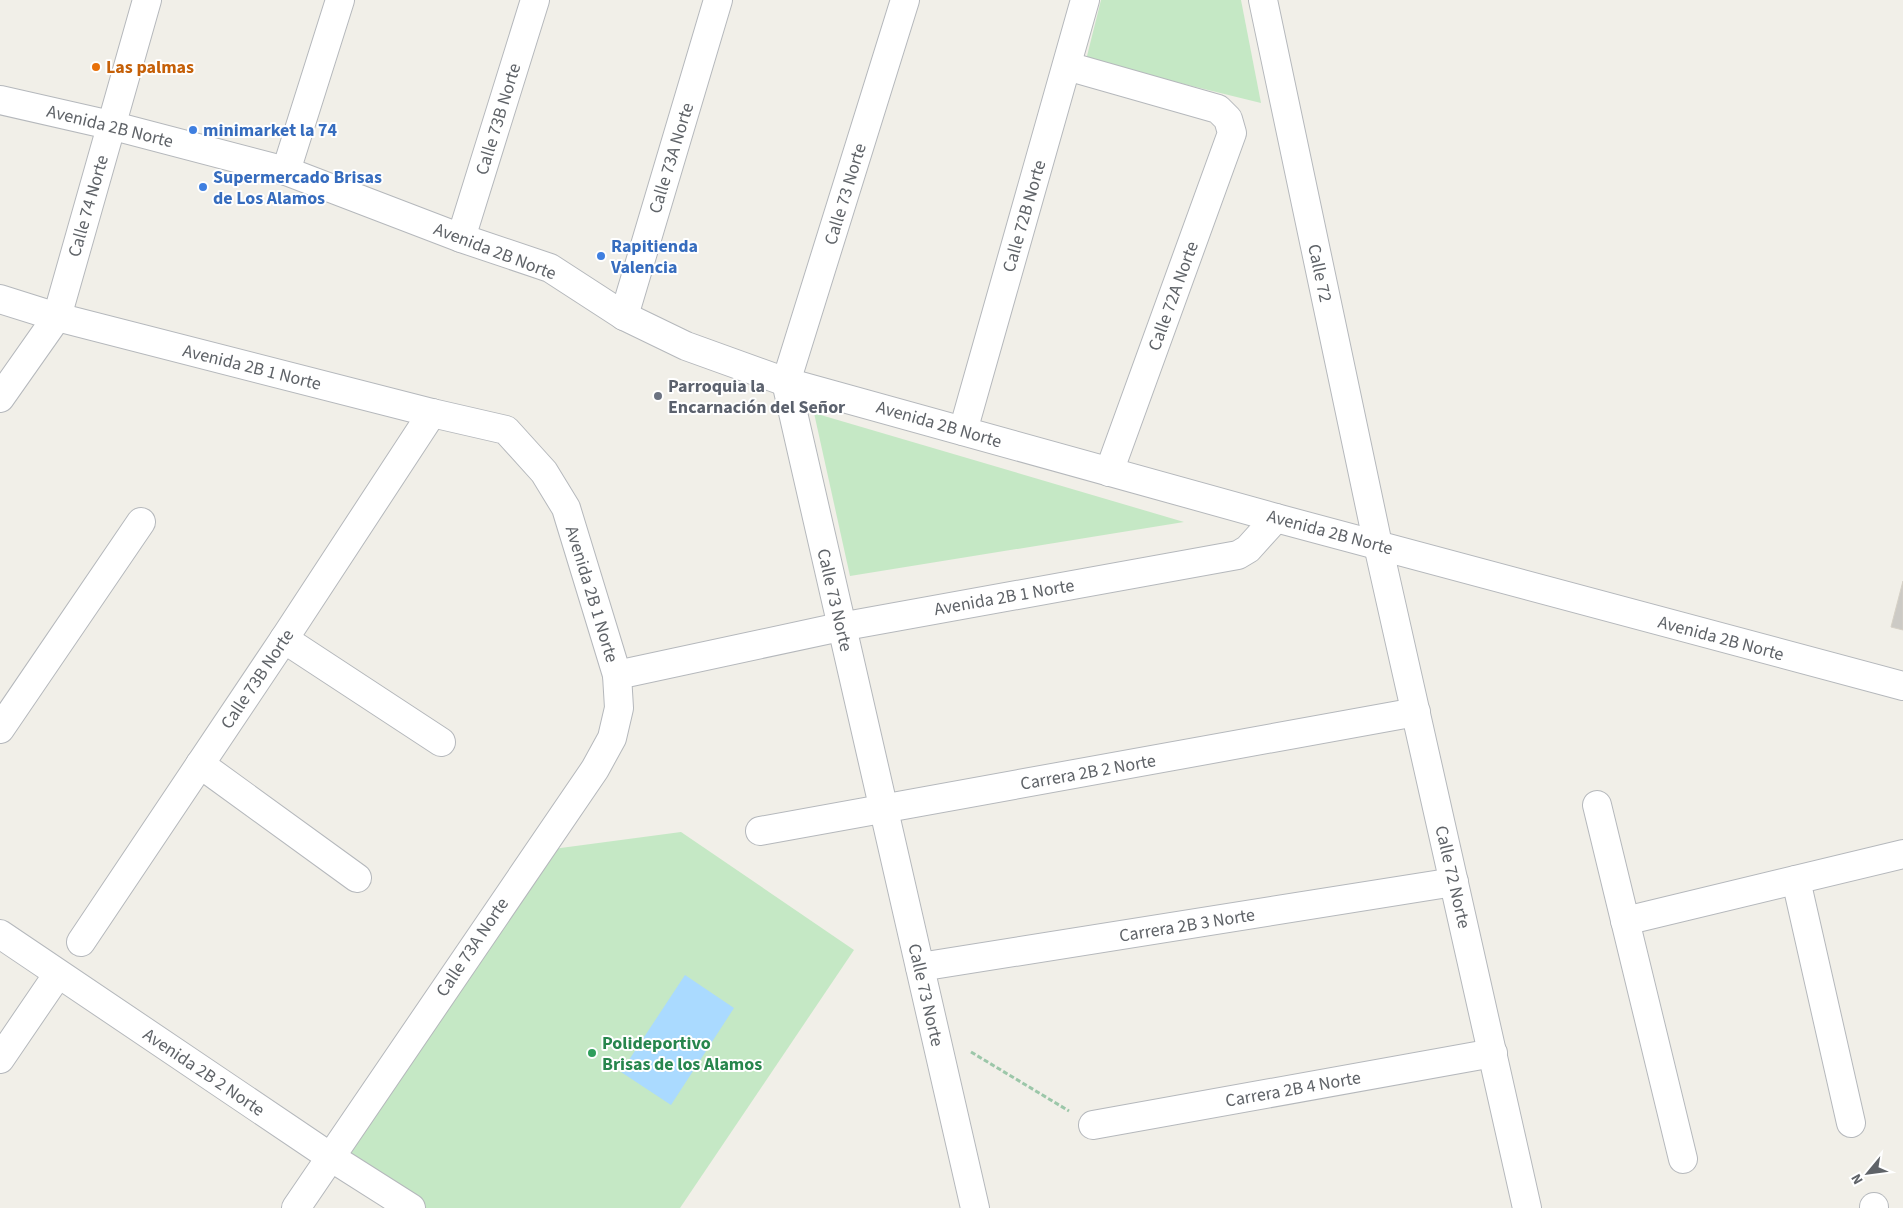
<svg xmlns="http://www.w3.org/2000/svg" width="1903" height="1208" viewBox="0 0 1903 1208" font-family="'Source Sans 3',sans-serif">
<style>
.green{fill:#c5e8c5}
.water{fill:#aadaff}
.building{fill:#cccac5;stroke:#d6d1c6}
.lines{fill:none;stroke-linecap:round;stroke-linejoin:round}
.minor-casing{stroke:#b5b8bc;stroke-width:30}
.path{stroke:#9cc7a9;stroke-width:3;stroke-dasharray:5 2.5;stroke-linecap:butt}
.minor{stroke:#fff;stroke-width:28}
.food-dot{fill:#e8710a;stroke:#fff;stroke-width:2}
.shop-dot{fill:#3f7fe0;stroke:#fff;stroke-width:2}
.worship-dot{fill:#6b7280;stroke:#fff;stroke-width:2}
.leisure-dot{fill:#2e9e5b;stroke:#fff;stroke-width:2}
.labels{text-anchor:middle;stroke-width:4;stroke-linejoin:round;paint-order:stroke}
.food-label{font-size:18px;font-weight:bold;fill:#c56008;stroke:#fff;text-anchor:start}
.street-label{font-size:18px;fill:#5f6368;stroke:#fff}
.shop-label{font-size:18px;font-weight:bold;fill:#366cbe;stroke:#fff;text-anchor:start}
.worship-label{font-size:18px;font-weight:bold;fill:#5b616d;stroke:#fff;text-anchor:start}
.leisure-label{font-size:18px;font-weight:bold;fill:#27864d;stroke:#fff;text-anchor:start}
</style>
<rect width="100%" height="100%" fill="#f1efe8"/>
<!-- green -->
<g class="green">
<polygon points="1101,0 1241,0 1261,103 1086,60"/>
<polygon points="814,413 1184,522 850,576"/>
<polygon points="681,832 854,950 680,1208 411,1208 329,1156 538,851"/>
</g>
<!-- water -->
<polygon class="water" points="685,975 734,1008 671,1105 621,1072"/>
<!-- building -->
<polygon class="building" points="1903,581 1903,630 1891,627"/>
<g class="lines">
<!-- minor casing -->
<g class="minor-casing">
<g id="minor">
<polyline points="905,0 786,382 975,1208"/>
<polyline points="1263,0 1378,545 1527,1208"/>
<polyline points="1067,66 1218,109 1228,119 1232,133 1109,472"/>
<polyline points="0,100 110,125 286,171 461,238 550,268 624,316 686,346 786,382 1276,518 1903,686"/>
<polyline points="286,171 340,0"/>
<polyline points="461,238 535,0"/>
<polyline points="0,299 57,317 432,413 506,430 544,472 566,508 617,675 619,708 612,738 595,769 296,1208"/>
<polyline points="624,316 718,0"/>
<polyline points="0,398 57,317 147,0"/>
<polyline points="963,431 1085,0"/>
<polyline points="284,639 441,742"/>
<polyline points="617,675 840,627 1238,555 1248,549 1276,518"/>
<polyline points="0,729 141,522"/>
<polyline points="200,764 357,878"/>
<polyline points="1597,805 1683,1159"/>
<polyline points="760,831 1416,712"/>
<polyline points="1796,880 1851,1123"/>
<polyline points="1625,921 1903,854"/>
<polyline points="0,934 329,1156 411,1208"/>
<polyline points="81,942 284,639 432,413"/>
<polyline points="920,967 1454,882"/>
<polyline points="0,1059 58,974"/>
<polyline points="1093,1125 1493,1053"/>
<polyline points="1874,1207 1874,1208"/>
</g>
</g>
<!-- path -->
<polyline class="path" points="971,1052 1069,1111"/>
<!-- minor -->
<use href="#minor" class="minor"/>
</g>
<!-- markers -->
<circle class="food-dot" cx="96" cy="67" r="5"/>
<g class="shop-dot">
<circle cx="193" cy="130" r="5"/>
<circle cx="203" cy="187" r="5"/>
<circle cx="601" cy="256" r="5"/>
</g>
<circle class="worship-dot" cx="658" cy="396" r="5"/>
<circle class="leisure-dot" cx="592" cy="1053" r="5"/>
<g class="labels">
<!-- food labels -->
<g class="food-label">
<text x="106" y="73">Las palmas</text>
</g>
<!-- street labels -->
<g class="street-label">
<text transform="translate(498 119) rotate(-73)" y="6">Calle 73B Norte</text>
<text transform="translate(110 126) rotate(14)" y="6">Avenida 2B Norte</text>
<text transform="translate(671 158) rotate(-73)" y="6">Calle 73A Norte</text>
<text transform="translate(845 194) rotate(-73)" y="6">Calle 73 Norte</text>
<text transform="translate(88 206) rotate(-74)" y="6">Calle 74 Norte</text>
<text transform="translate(1024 216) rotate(-74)" y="6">Calle 72B Norte</text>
<text transform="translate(495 251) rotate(21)" y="6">Avenida 2B Norte</text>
<text transform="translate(1320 273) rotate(78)" y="6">Calle 72</text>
<text transform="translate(1173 296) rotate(-70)" y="6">Calle 72A Norte</text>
<text transform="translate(252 367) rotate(14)" y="6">Avenida 2B 1 Norte</text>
<text transform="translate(939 424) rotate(16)" y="6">Avenida 2B Norte</text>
<text transform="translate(1330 532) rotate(15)" y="6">Avenida 2B Norte</text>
<text transform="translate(592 594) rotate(73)" y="6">Avenida 2B 1 Norte</text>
<text transform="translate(1004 597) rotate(-10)" y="6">Avenida 2B 1 Norte</text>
<text transform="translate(835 600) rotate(77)" y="6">Calle 73 Norte</text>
<text transform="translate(1721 638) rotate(15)" y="6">Avenida 2B Norte</text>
<text transform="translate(257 679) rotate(-56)" y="6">Calle 73B Norte</text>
<text transform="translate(1088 772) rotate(-10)" y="6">Carrera 2B 2 Norte</text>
<text transform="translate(1453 877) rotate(77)" y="6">Calle 72 Norte</text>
<text transform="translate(1187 925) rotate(-9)" y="6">Carrera 2B 3 Norte</text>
<text transform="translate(472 947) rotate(-56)" y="6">Calle 73A Norte</text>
<text transform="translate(926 995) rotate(77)" y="6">Calle 73 Norte</text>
<text transform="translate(204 1072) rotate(34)" y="6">Avenida 2B 2 Norte</text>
<text transform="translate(1293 1089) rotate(-10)" y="6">Carrera 2B 4 Norte</text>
</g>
<!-- shop labels -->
<g class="shop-label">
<text x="203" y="136">minimarket la 74</text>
<text x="213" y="183">Supermercado Brisas<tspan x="213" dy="21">de Los Alamos</tspan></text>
<text x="611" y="252">Rapitienda<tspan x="611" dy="21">Valencia</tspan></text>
</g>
<!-- worship labels -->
<g class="worship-label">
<text x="668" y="392">Parroquia la<tspan x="668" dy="21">Encarnación del Señor</tspan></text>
</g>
<!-- leisure labels -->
<g class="leisure-label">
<text x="602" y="1049">Polideportivo<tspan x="602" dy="21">Brisas de los Alamos</tspan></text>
</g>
</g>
<!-- north arrow -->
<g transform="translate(1868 1173) rotate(241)" stroke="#ffffff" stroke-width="4" paint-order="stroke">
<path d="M0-4L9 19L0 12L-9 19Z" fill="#5f6368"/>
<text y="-8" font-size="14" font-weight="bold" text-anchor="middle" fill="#5f6368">N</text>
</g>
</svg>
